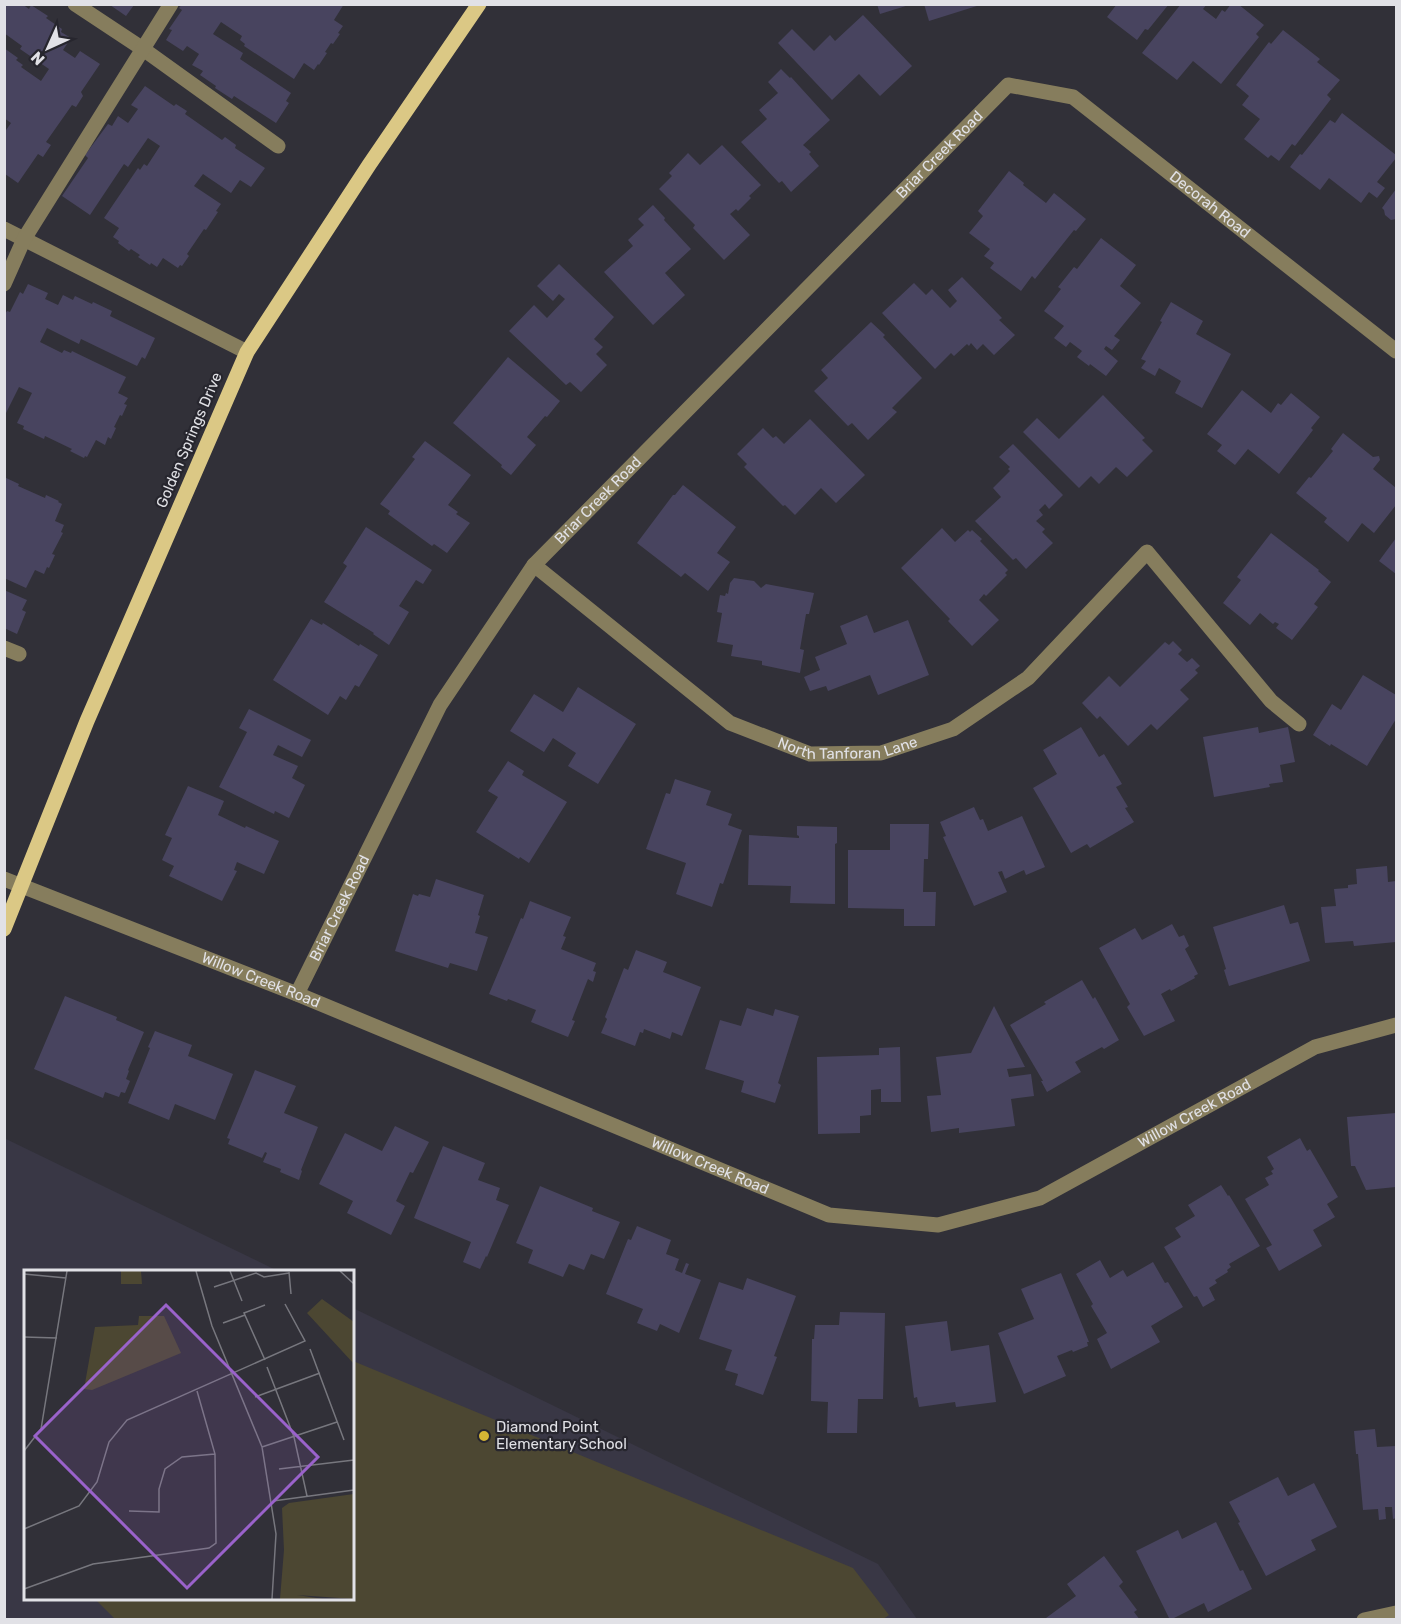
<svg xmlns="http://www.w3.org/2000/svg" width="1401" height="1624" viewBox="0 0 1401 1624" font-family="Rubik,sans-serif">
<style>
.built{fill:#393745}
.green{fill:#4c4732}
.building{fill:#48445f}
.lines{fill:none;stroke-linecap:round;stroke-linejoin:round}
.minor{stroke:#867d5d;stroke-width:15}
.major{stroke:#dbc885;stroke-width:15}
.poi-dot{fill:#d5b534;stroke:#27262e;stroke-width:2}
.labels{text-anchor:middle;stroke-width:4.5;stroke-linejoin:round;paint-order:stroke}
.street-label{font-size:15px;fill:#e1e1e6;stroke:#27262e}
.poi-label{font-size:15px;fill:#e1e1e6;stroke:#27262e;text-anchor:start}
.inset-road{fill:none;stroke:#77777e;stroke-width:1.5}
.view{fill:#9a62cb;fill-opacity:0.15;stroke:#9a62cb;stroke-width:3}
.inset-edge{fill:none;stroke:#e1e1e6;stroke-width:3}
</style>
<rect width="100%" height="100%" fill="#313038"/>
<!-- built -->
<polygon class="built" points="4,1138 278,1271 26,1272 26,1598 352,1598 353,1308 878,1564 917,1619 5,1619"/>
<!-- green -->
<polygon class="green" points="353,1361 853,1568 889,1615 882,1620 115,1619 95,1599 352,1598"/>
<!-- building -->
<g class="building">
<polygon points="4,4 22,4 29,9 31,5 48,16 46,18 62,29 61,32 71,38 63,50 75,58 80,51 100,64 81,92 83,96 76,107 72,105 46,142 51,145 43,157 38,154 18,183 5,174 5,163 6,161 4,160 4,133 11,123 4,118 4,48 18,58 16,60 23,65 21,67 41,81 49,69 20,49 22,46 4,33"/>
<polygon points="182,4 344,4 334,20 343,26 338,33 340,34 333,44 331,43 325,52 327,53 319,65 318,64 314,70 304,63 294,79 244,46 245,44 240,40 242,36 221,22 213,34 243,53 240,59 291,93 286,101 289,103 276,123 234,96 232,99 215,88 216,86 200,75 203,71 192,65 199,54 187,46 183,51 166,40 172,30 169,29 182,10 179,8"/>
<polygon points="877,4 909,4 909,5 880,14"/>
<polygon points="924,4 980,4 980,5 929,21"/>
<polygon points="1117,4 1169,4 1148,30 1145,29 1137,40 1107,17"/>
<polygon points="1181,4 1207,4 1203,9 1216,19 1222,10 1225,12 1231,4 1238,4 1264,25 1256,34 1259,37 1221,84 1193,61 1177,80 1142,53"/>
<polygon points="110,5 134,5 126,16"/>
<polygon points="863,15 912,66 880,96 859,74 832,100 778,43 792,29 814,51 830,35 835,41"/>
<polygon points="1283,30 1320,59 1317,62 1340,80 1327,95 1331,99 1295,146 1292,144 1279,161 1271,155 1268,158 1244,139 1260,119 1242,105 1249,96 1236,85 1269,42 1271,44"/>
<polygon points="781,69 790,78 791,77 830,120 803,145 811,152 809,154 819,166 791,192 782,181 779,183 741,142 767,119 759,110 778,93 768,82"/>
<polygon points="145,86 174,106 176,104 187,111 185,114 222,140 225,137 236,145 235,148 265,168 251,187 240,180 231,193 203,174 194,186 221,204 216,211 218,212 206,230 204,229 187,254 189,256 182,266 180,265 178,268 163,258 157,267 151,263 150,265 138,257 140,255 131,249 129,251 118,243 119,241 113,237 119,228 104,218 138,168 140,170 144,164 147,166 160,146 148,138 128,167 124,164 90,215 62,196 88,158 85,155 108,124 112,126 118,116 128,123 138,109 131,105"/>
<polygon points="1342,113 1396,155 1396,158 1377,182 1385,188 1377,198 1369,192 1361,203 1329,178 1320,190 1290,167 1300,154 1302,155 1330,120 1335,123"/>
<polygon points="722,145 761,185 749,196 751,198 738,211 736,209 730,214 750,235 724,260 693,228 695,225 659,189 672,176 669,173 688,153 700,165"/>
<polygon points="1009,171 1024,183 1023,185 1046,203 1054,193 1086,219 1076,231 1074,230 1035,279 1032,276 1021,291 990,268 994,263 984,256 990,249 969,233 983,216 978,211"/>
<polygon points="1396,189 1396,219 1391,220 1385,215 1384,210 1382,208"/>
<polygon points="653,205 665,218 664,220 691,249 665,273 685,295 653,325 604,272 633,246 628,240 644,225 638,219"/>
<polygon points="1101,238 1136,265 1120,286 1141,303 1114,336 1120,340 1112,350 1106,346 1104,349 1118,361 1106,376 1090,364 1089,366 1077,357 1082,351 1070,342 1066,347 1054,338 1064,326 1044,311 1061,289 1058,287 1074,267 1077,269"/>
<polygon points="559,264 614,317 594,339 603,347 596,354 607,365 581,392 570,382 566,385 509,331 534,305 547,318 565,299 559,294 553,301 537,286"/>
<polygon points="962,277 1002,318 999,320 1015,335 994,355 983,344 977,350 971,343 969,346 967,344 954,356 951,353 935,369 882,313 914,283 926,295 932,289 950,308 957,301 948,290"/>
<polygon points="28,284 48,293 45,299 58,305 63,295 73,300 75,296 92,304 93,302 112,311 110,316 155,338 145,359 142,357 137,366 81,339 79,344 47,328 40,342 62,353 64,350 71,353 72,351 126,377 118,393 128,398 124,404 127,405 122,416 120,415 114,427 116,428 111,439 108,437 105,445 96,440 87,457 85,456 84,458 70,451 72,449 45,436 44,439 23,429 24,426 17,423 32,393 19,387 4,417 4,316 7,311 10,312 20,292 23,294"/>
<polygon points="1171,302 1203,321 1196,334 1231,354 1202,408 1175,393 1181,381 1159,368 1155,376 1141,368 1146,361 1141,359 1162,322 1160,321"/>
<polygon points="871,322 885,335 883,337 922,378 892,408 897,412 868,440 852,423 848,426 814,391 828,378 821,370"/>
<polygon points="508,357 560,401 547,417 545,416 527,437 536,445 511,475 501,467 502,465 453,423"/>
<polygon points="1242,390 1271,413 1278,403 1281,405 1291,393 1320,417 1311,428 1313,430 1279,474 1248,449 1235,465 1217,451 1222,445 1207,434"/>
<polygon points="1103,395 1145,438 1142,440 1153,451 1127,477 1116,467 1099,484 1091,476 1079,488 1023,432 1037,418 1059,439"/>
<polygon points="810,419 865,475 836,503 821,488 795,515 785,505 783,506 744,467 747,464 737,454 763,428 773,438 776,436 784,444"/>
<polygon points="1343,433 1373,457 1379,456 1380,460 1373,469 1396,488 1396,505 1374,533 1362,523 1348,542 1324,522 1327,518 1296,493 1309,477 1311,478 1333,451 1331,449"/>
<polygon points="425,441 471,475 448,505 458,512 456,514 470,523 447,553 434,544 432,546 388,514 390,511 380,504 415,459 412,457"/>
<polygon points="1013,444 1063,495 1049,509 1045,504 1039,510 1043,515 1036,521 1045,529 1042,532 1053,543 1026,569 1016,558 1013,560 975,521 1001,497 993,488 1010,471 1008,469 1010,467 999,457"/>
<polygon points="4,477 19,484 18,486 45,498 46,495 59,501 58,502 62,504 55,521 64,525 61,532 63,533 52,554 55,555 49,568 47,567 44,574 35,570 26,588 4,578"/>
<polygon points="683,485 736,527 717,553 730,562 708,591 685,573 681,577 637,543 673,495 675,495"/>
<polygon points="366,527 432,570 423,584 416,580 399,606 409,612 389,645 373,634 374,633 324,602 347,566 343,563"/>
<polygon points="942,528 955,542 968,530 970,532 972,530 982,539 980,541 1008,570 1005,573 1007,575 986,596 984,594 979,600 999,620 972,646 948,621 950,619 901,568"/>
<polygon points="1271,533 1319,570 1318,571 1331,582 1314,604 1318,607 1292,640 1276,628 1279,624 1275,622 1273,624 1260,613 1250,625 1223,603 1241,580 1237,577"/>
<polygon points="1396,538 1396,574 1379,561"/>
<polygon points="734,578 754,581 761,588 766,584 814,593 809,614 806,614 800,649 804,650 800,673 762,665 762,661 731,656 733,645 717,642 722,613 717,612 720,595 725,596 726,593 728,594 730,583"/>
<polygon points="4,590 27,600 22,610 26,612 17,634 4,628"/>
<polygon points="867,615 874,633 908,620 929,675 878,695 870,675 828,691 826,686 810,691 804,677 820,670 815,657 847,644 840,626"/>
<polygon points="311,619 322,625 323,623 359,646 360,644 378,655 359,687 355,685 346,700 340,696 328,715 273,680"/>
<polygon points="1173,641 1182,650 1178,654 1187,662 1192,658 1200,666 1195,670 1198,673 1180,690 1189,699 1157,730 1151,724 1128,746 1100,716 1097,719 1082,703 1109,676 1120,687 1165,642 1169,645"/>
<polygon points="1363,675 1396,695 1396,719 1367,766 1331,744 1330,746 1313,735 1332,704 1341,710"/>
<polygon points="578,687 636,724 598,784 568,766 576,753 553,738 544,752 510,731 534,694 563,712"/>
<polygon points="249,709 311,740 302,757 278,745 273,755 298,766 292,778 305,785 289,818 275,811 274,814 219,787 247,732 239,728"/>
<polygon points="1081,727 1099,757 1104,754 1122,784 1116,787 1128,807 1125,808 1134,822 1090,848 1087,844 1071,853 1033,788 1057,774 1043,750"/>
<polygon points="1258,727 1259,733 1288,727 1295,762 1280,765 1283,782 1269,784 1270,787 1214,797 1203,737"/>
<polygon points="508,761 524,771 522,775 567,802 529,863 520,857 519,859 476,832 498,797 488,791"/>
<polygon points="675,779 711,791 706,805 732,814 728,825 742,830 723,884 720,883 712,907 676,894 686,863 646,849 666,793 670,794"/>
<polygon points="188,786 224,801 218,815 245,828 246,826 279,841 264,874 237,862 234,870 237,871 222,901 169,876 174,866 162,860 172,838 165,835"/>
<polygon points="974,807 980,820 983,819 988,831 1022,816 1045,867 1026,875 1024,870 1005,879 1002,871 998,872 1007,892 974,906 943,837 946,836 940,822"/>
<polygon points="890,824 929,824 928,859 924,859 923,892 936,892 935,926 904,926 904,909 848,908 848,850 890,850"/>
<polygon points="797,826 837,827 837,843 835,844 835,904 790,903 791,886 748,885 749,835 799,838 799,836 797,835"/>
<polygon points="1387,866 1388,882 1396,881 1396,942 1354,946 1353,941 1325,943 1321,907 1336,906 1334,889 1348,888 1348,885 1357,884 1356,869"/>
<polygon points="436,879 484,895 478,915 480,916 475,933 488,937 477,971 450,963 448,968 395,951 413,894 418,896 419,894 430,897"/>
<polygon points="530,901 571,917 563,936 566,937 561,949 596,963 593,971 596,972 593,982 588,979 572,1020 575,1021 568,1037 531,1022 536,1010 508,999 507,1001 489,994 521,918 523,919"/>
<polygon points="1284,905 1290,924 1298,922 1310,961 1229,986 1224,970 1226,969 1213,927"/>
<polygon points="1172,924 1179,937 1184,935 1189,946 1185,949 1198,974 1194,976 1195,978 1171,991 1170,989 1161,994 1175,1021 1144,1036 1127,1007 1130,1004 1099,948 1135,928 1142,940"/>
<polygon points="636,950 667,962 663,972 701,987 682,1036 672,1032 670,1039 644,1029 643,1033 640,1032 635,1046 601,1033 607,1019 605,1017 624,968 628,970"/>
<polygon points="1082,980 1093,999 1095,997 1119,1040 1104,1049 1102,1047 1075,1062 1081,1072 1047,1092 1041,1081 1043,1081 1010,1025 1046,1004 1044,1002"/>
<polygon points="65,996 117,1017 116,1020 144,1032 128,1070 129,1071 126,1079 130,1081 125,1093 121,1092 119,1097 105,1092 103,1098 34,1069"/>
<polygon points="994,1006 1025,1067 1007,1069 1009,1077 1031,1074 1034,1096 1011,1099 1015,1126 959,1133 959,1128 931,1132 927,1096 941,1095 936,1057 971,1053"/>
<polygon points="747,1008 773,1016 775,1009 799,1016 778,1083 781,1085 775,1103 741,1092 744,1081 705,1069 720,1020 741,1026"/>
<polygon points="155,1031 192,1045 188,1056 233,1074 215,1120 175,1104 169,1120 128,1103 150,1048 148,1047"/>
<polygon points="900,1047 901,1102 881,1102 881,1089 871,1090 871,1115 860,1116 860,1133 818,1134 817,1057 879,1055 879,1048"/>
<polygon points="255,1070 296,1086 284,1113 318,1127 301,1170 302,1171 299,1180 280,1172 281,1169 263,1162 267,1153 265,1152 262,1158 228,1144 230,1139 227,1138"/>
<polygon points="1396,1113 1396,1187 1366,1190 1355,1166 1351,1166 1347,1117"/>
<polygon points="395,1126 429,1142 413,1173 410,1172 396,1201 405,1206 391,1235 347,1213 353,1201 319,1184 345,1133 382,1151"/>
<polygon points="1300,1138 1307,1151 1310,1149 1338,1197 1327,1204 1335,1217 1313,1230 1322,1246 1279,1271 1266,1248 1272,1245 1245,1199 1269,1185 1265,1178 1273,1174 1271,1171 1274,1169 1267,1157"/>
<polygon points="443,1146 485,1163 478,1180 500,1188 496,1200 509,1205 487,1257 486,1256 480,1269 463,1262 471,1242 414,1218"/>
<polygon points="1221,1185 1228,1196 1229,1195 1260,1246 1229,1264 1231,1267 1227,1270 1228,1272 1215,1280 1217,1283 1209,1288 1215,1300 1203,1307 1197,1296 1194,1297 1164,1247 1181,1237 1175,1228 1195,1216 1188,1205"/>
<polygon points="540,1186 593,1208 592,1211 620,1222 604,1259 591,1254 584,1270 569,1264 563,1277 528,1263 533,1250 516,1243"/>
<polygon points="637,1226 671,1240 666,1254 679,1259 675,1270 682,1273 686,1263 689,1264 685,1274 701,1280 679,1333 660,1324 657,1331 637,1323 643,1309 606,1294 628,1239 631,1240"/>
<polygon points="1100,1260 1110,1278 1123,1270 1127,1277 1153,1262 1165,1283 1168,1282 1183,1307 1151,1326 1160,1342 1111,1369 1097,1339 1107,1333 1091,1306 1093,1304 1076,1274"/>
<polygon points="1061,1273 1089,1342 1087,1342 1088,1346 1073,1352 1072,1350 1057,1356 1066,1376 1024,1394 998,1333 1034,1319 1021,1289"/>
<polygon points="747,1278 796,1296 774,1356 777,1357 763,1395 735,1385 738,1374 725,1370 732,1350 699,1339 719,1282 743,1290"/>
<polygon points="840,1312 885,1313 883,1399 858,1399 857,1433 827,1433 828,1402 811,1401 812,1339 814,1339 815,1325 839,1325"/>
<polygon points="947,1321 951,1351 989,1345 996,1402 956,1407 955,1402 919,1407 917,1397 914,1398 905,1326"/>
<polygon points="1375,1429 1377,1447 1396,1446 1396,1518 1393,1519 1392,1507 1385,1507 1386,1519 1379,1520 1378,1509 1363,1510 1358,1454 1356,1454 1354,1431"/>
<polygon points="1278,1477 1288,1496 1314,1483 1337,1527 1311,1540 1316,1550 1266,1576 1238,1523 1240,1522 1229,1502"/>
<polygon points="1216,1522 1240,1571 1243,1570 1252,1589 1208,1612 1204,1603 1170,1620 1136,1551 1178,1530 1182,1539"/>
<polygon points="1104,1556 1123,1582 1119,1586 1137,1610 1134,1612 1140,1620 1047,1620 1046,1618 1076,1596 1067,1584"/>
</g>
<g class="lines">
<!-- minor -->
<g class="minor">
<polyline points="75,4 143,49 278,146"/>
<polyline points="4,229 247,352"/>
<polyline points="4,284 24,239 171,4"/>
<path id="s1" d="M534,565L730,723L810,754L881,753L953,729L1028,678L1147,552L1271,701L1299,724"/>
<polyline points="4,648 19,654"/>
<path id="s2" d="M4,879L297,994L829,1215L938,1225L1040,1198L1315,1047L1396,1025"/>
<path id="s3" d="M297,994L440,705L534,565L1008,85L1073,97L1396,351"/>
<polyline points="1364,1620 1396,1613"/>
</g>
<!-- major -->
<polyline class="major" points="4,929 87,721 247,352 369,165 479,4"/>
</g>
<!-- markers -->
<circle class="poi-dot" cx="484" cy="1436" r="6"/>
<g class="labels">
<!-- street labels -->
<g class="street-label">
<text dy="5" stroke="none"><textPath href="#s3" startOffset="1068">Briar Creek Road</textPath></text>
<text dy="5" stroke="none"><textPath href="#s3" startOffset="1406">Decorah Road</textPath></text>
<text transform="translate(189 440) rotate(-67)" y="5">Golden Springs Drive</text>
<text dy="5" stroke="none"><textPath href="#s3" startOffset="582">Briar Creek Road</textPath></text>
<text dy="5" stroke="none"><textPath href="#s1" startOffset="375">North Tanforan Lane</textPath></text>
<text dy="5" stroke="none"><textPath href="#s3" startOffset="96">Briar Creek Road</textPath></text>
<text dy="5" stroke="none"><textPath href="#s2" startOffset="276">Willow Creek Road</textPath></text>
<text dy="5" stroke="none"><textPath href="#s2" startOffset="1282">Willow Creek Road</textPath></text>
<text dy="5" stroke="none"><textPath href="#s2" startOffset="762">Willow Creek Road</textPath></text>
</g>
<!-- poi labels -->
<g class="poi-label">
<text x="496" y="1432">Diamond Point<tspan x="496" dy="17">Elementary School</tspan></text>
</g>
</g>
<!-- overview -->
<g transform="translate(24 1270)">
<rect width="330" height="330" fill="#313038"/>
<path d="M97,1H117L118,14H97ZM298,29L330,52V94L283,43ZM115,46H140L157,83L68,120L60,119L71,57L114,55ZM330,224V329L273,325L299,329H256L260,280L258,238L265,233Z" fill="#4c4732"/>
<path class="inset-road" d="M172,1L188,56L238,177L252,264L248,329M206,1L218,31M316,1L330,14M265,2L267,24M0,4L42,8M190,17L232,3L240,7L265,3M241,35L220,43L241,90M199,53L221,45M0,67L33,68M286,79L320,170M243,97L270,167L283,226M231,127L296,103M238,177L313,152M0,181L17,159L43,1M255,199L330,190M249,231L330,220M105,241L135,242V219L141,199L158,187L191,184M0,259L55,236L73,212L85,172L103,150L281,71L261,34M0,319L69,294L185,278L192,273L191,184L173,121"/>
<path class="view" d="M142,35L294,187L163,318L11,166Z"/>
<rect width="330" height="330" class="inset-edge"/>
</g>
<!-- border -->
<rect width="1401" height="1624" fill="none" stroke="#e1e1e6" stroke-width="12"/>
<!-- north arrow -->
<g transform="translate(48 48) rotate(225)" stroke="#27262e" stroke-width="4.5" paint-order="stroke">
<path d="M0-4.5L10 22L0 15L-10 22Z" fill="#e1e1e6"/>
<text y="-9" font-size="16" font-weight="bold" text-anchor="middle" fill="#e1e1e6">N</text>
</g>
</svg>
